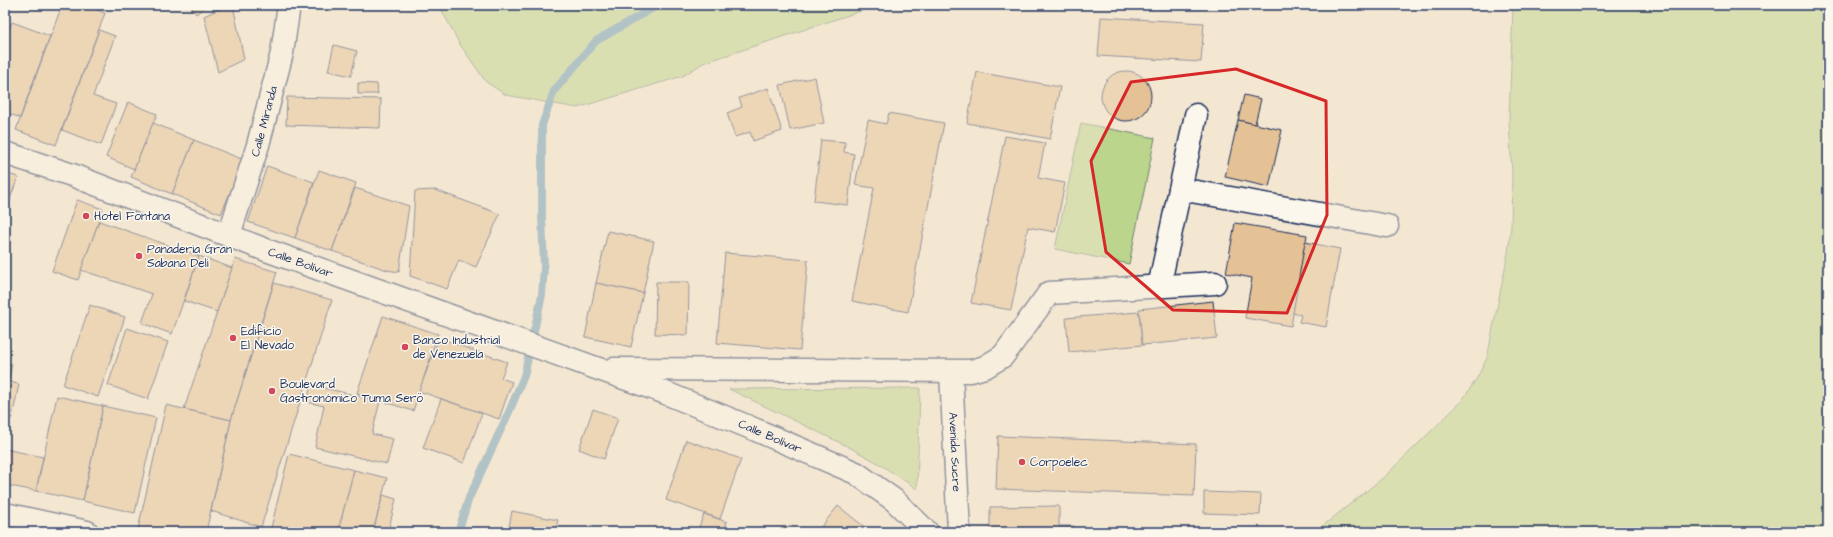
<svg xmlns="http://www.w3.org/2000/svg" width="1833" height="537" viewBox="0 0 1833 537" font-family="'Architects Daughter',sans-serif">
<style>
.green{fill:#bbd58c;stroke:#6b8275}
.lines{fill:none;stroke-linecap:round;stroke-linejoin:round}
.stream{stroke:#6397b8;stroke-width:8}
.building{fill:#e5c196;stroke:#1b2f5e}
.minor-casing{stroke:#1b2f5e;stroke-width:25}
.minor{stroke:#fbf7ec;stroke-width:22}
.marked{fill:none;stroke:#d62828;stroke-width:3;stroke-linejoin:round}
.poi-dot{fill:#d1495b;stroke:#fbf7ec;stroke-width:1.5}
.labels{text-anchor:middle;stroke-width:3;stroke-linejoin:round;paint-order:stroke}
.street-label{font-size:12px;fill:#1b2f5e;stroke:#fbf7ec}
.poi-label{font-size:12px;fill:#1b2f5e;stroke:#fbf7ec;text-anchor:start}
</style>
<rect width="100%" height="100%" fill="#f4e7d2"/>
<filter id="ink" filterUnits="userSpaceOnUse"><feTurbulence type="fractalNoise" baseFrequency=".025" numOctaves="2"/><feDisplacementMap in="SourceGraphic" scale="8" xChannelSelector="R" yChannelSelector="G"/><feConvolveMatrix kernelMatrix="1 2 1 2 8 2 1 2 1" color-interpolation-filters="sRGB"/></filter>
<g filter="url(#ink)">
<!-- green -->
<g class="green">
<polygon points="439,5 879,5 703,63 683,76 577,108 506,95 486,82 459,43"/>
<polygon points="1513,5 1828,5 1828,532 1315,532 1384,477 1461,402 1477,378 1487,358 1508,253 1511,227 1512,174 1509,120"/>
<polygon points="1081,123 1155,138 1129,264 1055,249"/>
<polygon points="920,388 917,489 878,463 847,446 729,389"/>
</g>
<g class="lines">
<!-- stream -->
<polyline class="stream" points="458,532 469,498 509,412 524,376 542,295 544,267 542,217 542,125 554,91 596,41 658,5"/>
</g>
<!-- building -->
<g class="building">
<polygon points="5,5 10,5 5,16"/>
<polygon points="62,5 84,5 105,13 56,145 16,130"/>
<polygon points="190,5 207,5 207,6 196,14"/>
<polygon points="228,5 233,5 244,59 218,72 204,16"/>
<polygon points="1101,17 1204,23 1201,62 1098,56"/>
<polygon points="12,22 50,36 20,118 5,112 5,41"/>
<polygon points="99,30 115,36 93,96 116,104 101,145 62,130"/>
<polygon points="334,45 357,51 351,76 328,71"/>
<circle cx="1126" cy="96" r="25"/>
<polygon points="977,72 1060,87 1050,139 967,123"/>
<polygon points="815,77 824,123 790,130 780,85"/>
<polygon points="358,83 377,84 378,94 358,94"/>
<polygon points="768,88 782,131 753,141 750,132 735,137 727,113 742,107 739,98"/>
<polygon points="1244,95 1261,99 1255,124 1238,120"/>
<polygon points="287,97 381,99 380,128 286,125"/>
<polygon points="128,102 157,114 134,169 106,157"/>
<polygon points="889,113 944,123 908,312 852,301 874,188 855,185 868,120 886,124"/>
<polygon points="1238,120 1282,130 1269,187 1225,177"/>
<polygon points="153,123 194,140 172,194 131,177"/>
<polygon points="1005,136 1045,143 1038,178 1065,183 1055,232 1028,227 1011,310 971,303"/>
<polygon points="194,140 244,160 221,214 172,194"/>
<polygon points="821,140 845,142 844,152 854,154 848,205 814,201"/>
<polygon points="267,166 314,182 295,238 248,222"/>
<polygon points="319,170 356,183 332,251 295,238"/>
<polygon points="5,173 18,177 5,213"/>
<polygon points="355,188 409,206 399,272 387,270 332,251"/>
<polygon points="435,190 500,214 476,267 459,260 447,289 410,276 415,191"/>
<polygon points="77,200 103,209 78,280 52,271"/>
<polygon points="99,221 199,256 172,334 142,323 152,294 81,270"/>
<polygon points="1235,223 1307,235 1291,326 1245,318 1252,278 1226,273"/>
<polygon points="608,231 654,241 643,293 596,283"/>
<polygon points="1305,242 1340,249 1326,327 1299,322 1301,315 1293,313"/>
<polygon points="725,253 808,260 800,350 717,343"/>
<polygon points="199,256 232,268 217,312 184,301"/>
<polygon points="235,259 277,272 231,420 184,409"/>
<polygon points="656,282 689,282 688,335 655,334"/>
<polygon points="274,283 332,300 261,527 211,511 231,420"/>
<polygon points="596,283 643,293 631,347 585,337"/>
<polygon points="1213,301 1217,338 1142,345 1139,309"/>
<polygon points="90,305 125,317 98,397 63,385"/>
<polygon points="1139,312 1142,345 1069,352 1066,318"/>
<polygon points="383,316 438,334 413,411 357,393"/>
<polygon points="127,328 168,342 148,399 108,385"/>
<polygon points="439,338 507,362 501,378 512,382 499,419 419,391"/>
<polygon points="5,363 12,364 8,382 19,384 12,418 5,417"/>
<polygon points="311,385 380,401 372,434 393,439 387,464 315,447 324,406 307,402"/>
<polygon points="57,396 103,406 83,501 36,491"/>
<polygon points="441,399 482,413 464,463 423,448"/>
<polygon points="166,405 231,420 206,532 151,532 138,529"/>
<polygon points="103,406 156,418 135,513 83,501"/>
<polygon points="593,409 618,418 604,459 579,449"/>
<polygon points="998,436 1196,444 1194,496 996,489"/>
<polygon points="686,440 741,459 720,519 666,500"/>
<polygon points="5,449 43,457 36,491 5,485"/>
<polygon points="289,454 354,470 338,532 270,532"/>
<polygon points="354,470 387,478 373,532 338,532"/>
<polygon points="1204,492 1261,494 1260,515 1204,513"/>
<polygon points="383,495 396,499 388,532 373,532"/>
<polygon points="838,506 871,532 817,532"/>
<polygon points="1059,506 1059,526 1074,526 1074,532 990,532 990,507"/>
<polygon points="512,511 558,520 555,532 508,532"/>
<polygon points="704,514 727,522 724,532 697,532"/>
<polygon points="564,529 580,532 564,532"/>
</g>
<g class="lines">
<!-- minor casing -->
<g class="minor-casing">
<g id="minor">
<path id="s1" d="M5,153L72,175L266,250L663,392L749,427L856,473L894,500L927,532"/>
<polyline points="1180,189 1387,226"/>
<path id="s2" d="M229,235L258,145L282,53L289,5"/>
<polyline points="1159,287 1196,115"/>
<polyline points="613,369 971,371 985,367 1003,356 1049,293 1215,283"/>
<path id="s3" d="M951,372L959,532"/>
<polyline points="5,514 87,532"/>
</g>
</g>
<!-- minor -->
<use href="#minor" class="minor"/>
</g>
</g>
<!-- marked area -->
<path d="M0 0H1833V537H0ZM1236,69L1326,101L1327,215L1287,313L1173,310L1106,252L1091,161L1131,82Z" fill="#f4e7d2" fill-opacity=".55" fill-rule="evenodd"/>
<path class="marked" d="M1236,69L1326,101L1327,215L1287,313L1173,310L1106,252L1091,161L1131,82Z"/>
<!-- markers -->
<g class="poi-dot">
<circle cx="86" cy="216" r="4"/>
<circle cx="139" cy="256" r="4"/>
<circle cx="233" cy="338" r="4"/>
<circle cx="405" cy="347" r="4"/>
<circle cx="272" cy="391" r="4"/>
<circle cx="1022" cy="462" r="4"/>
</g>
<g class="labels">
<!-- street labels -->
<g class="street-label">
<text dy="4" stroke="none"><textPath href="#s2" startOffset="119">Calle Miranda</textPath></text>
<text dy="4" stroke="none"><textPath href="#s1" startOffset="315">Calle Bolívar</textPath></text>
<text dy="4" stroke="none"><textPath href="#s1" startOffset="816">Calle Bolívar</textPath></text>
<text dy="4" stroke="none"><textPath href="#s3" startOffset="80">Avenida Sucre</textPath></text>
</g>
<!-- poi labels -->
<g class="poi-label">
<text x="94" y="220">Hotel Fontana</text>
<text x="147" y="253">Panaderia Gran<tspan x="147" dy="14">Sabana Deli</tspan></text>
<text x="241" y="335">Edificio<tspan x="241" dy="14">El Nevado</tspan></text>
<text x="413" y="344">Banco Industrial<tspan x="413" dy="14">de Venezuela</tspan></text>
<text x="280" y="388">Boulevard<tspan x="280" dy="14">Gastronómico Tuma Serö</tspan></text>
<text x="1030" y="466">Corpoelec</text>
</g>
</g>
<!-- margin -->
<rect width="1833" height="537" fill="none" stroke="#fbf7ec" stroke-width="20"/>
<rect x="10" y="10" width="1813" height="517" fill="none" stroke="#1b2f5e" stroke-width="1.5" filter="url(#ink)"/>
</svg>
